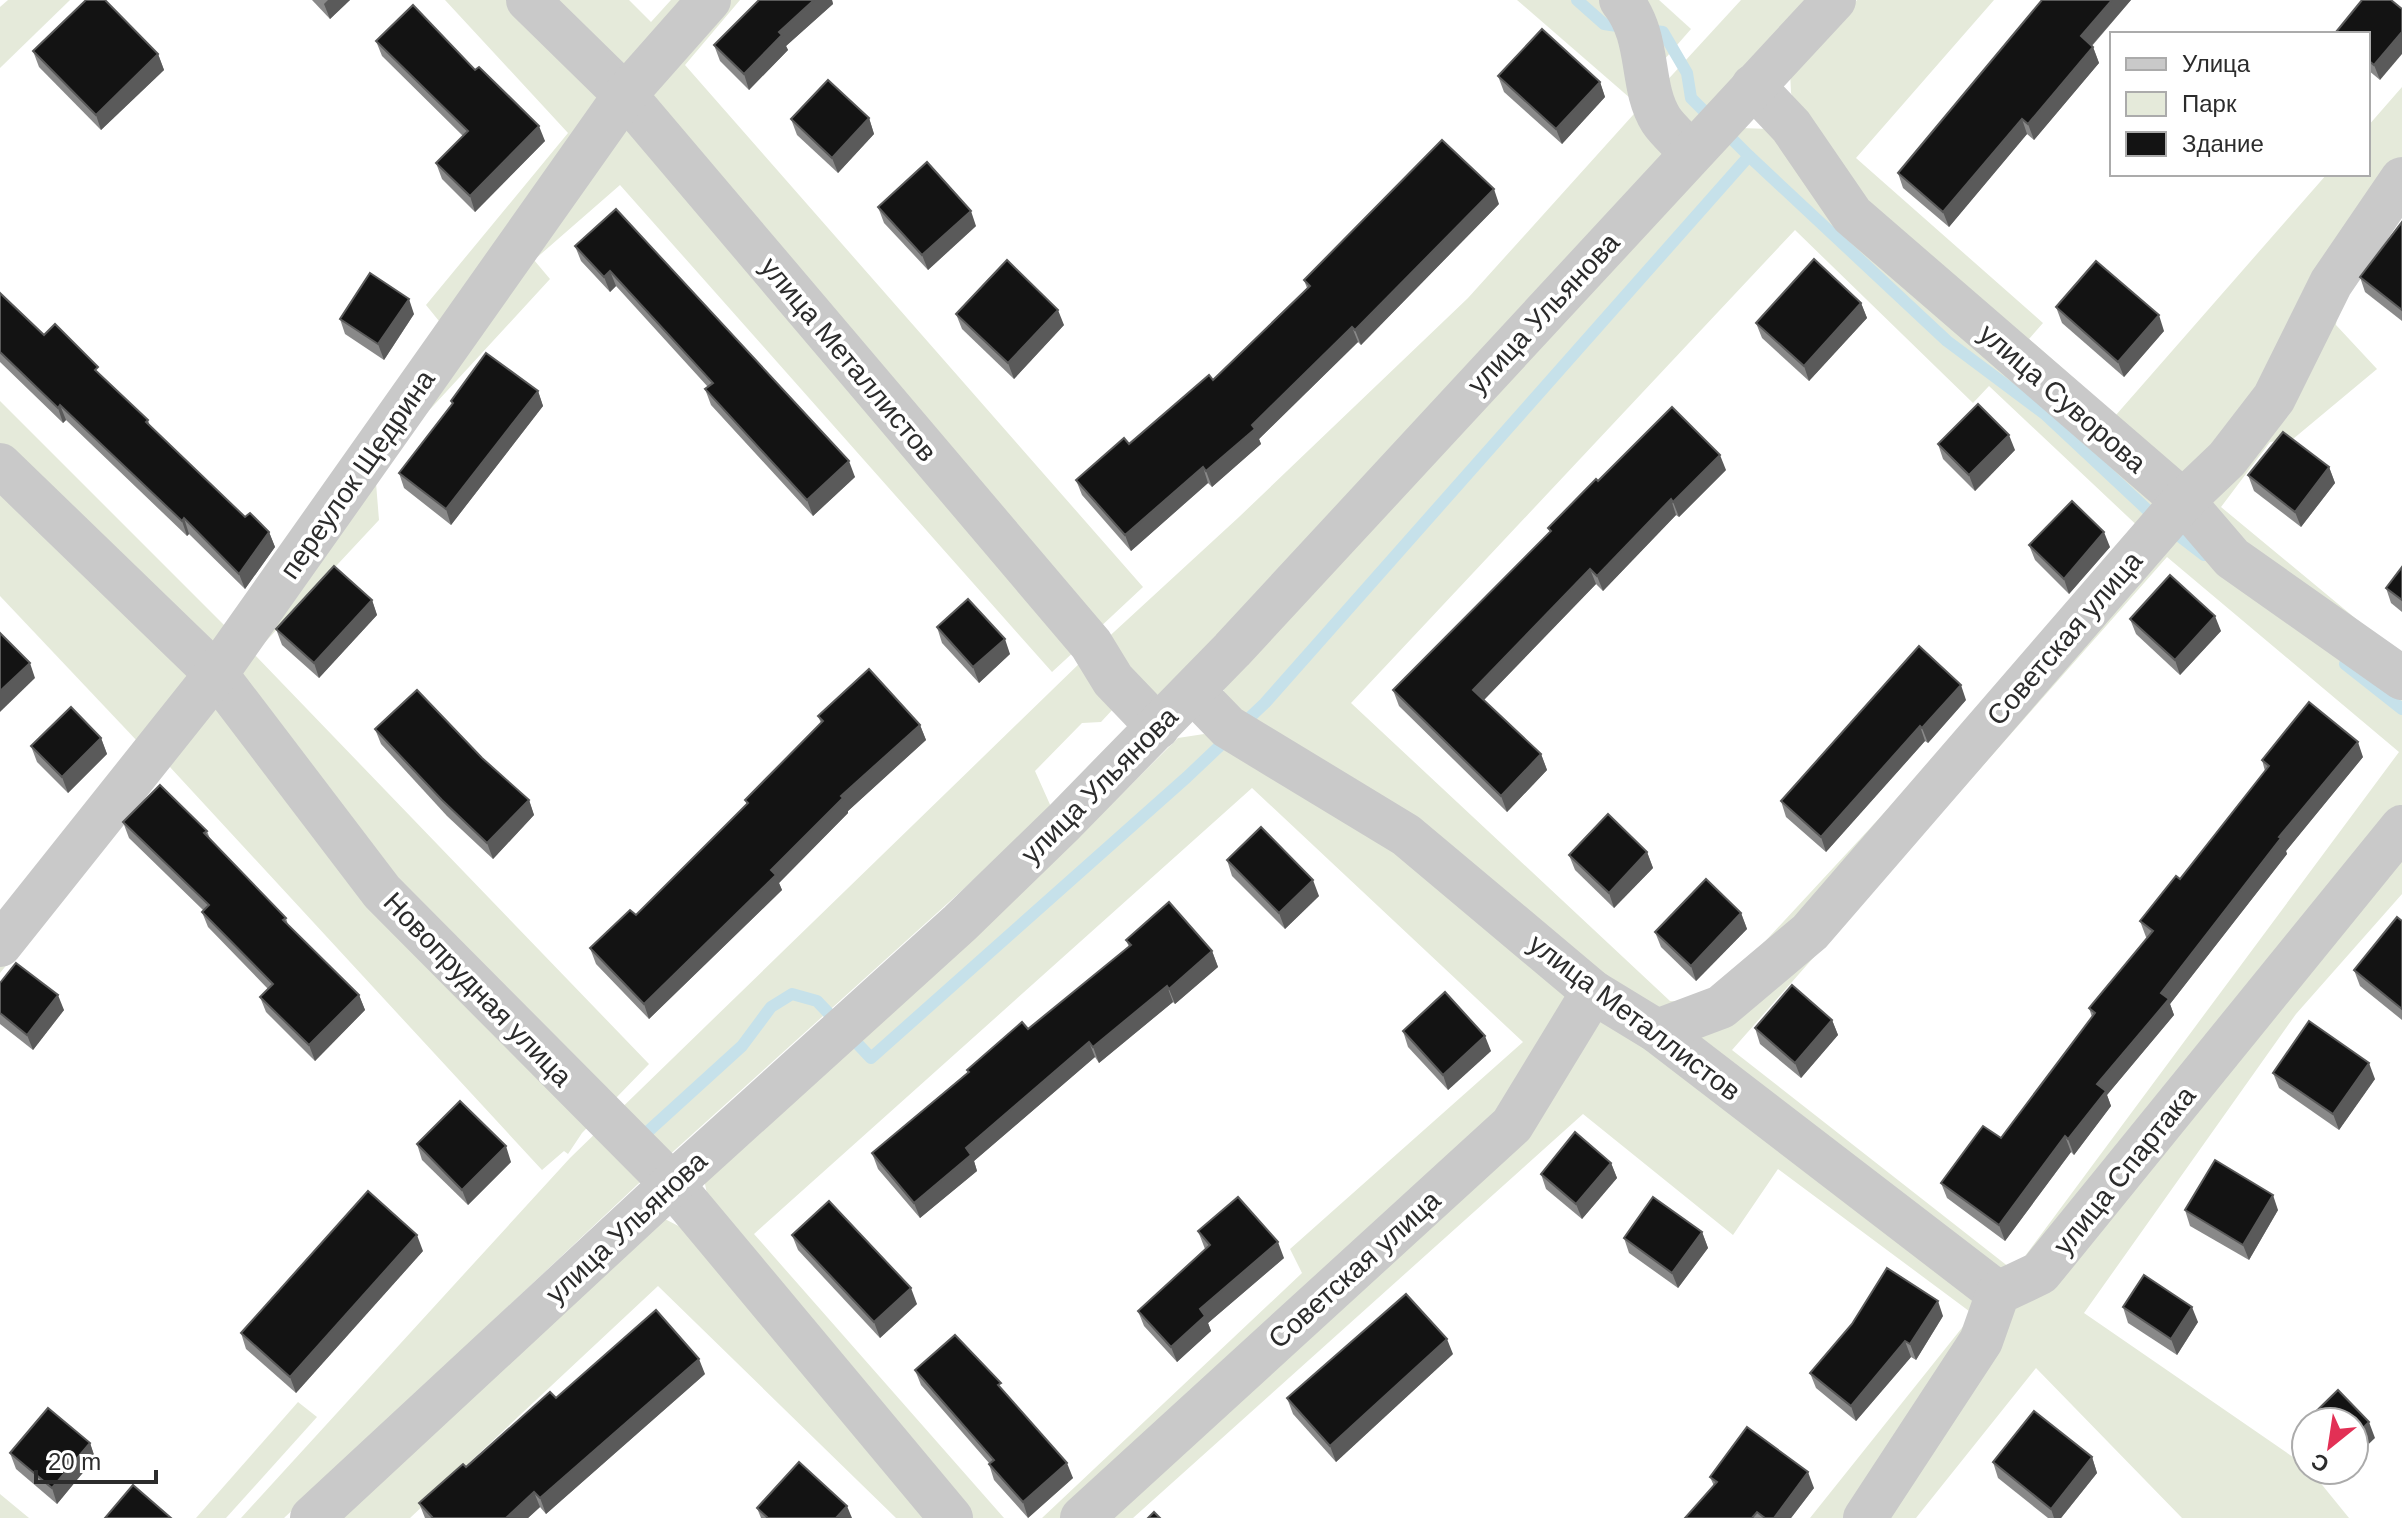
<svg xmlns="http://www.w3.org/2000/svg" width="2402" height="1518" viewBox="0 0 2402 1518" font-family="Helvetica,sans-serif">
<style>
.green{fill:#e5eada;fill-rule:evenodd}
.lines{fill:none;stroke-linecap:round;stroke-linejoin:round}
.stream{stroke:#c6e1ea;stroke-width:12}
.street{stroke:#c9c9c9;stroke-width:44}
.wall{fill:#898989}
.shaded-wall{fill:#5a5a5a}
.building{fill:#131313;stroke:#5a5a5a;stroke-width:2}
.labels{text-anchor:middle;stroke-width:8;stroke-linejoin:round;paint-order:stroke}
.street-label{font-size:28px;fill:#2c2c2c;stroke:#fff}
</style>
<rect width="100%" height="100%" fill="#fff"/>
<!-- green -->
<g class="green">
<polygon points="8,0 70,0 0,68 0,7"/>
<polygon points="445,0 515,0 615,99 443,326 426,305 568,133"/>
<polygon points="542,0 629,0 651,22 671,0 700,0 627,84"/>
<polygon points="718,0 740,0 685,65 1143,587 1097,630 637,92"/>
<polygon points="1517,0 1606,0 1615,8 1630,98"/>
<polygon points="1634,0 1659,0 1691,29 1656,69"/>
<polygon points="1741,0 1811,0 1690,130 1662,86"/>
<polygon points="1857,0 1994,0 1856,158 2043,323 2029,339 2116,415 2327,174 2368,174 2368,126 2402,87 2402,162 2266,395 2183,487 1858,208 1801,115 1791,93 1790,71"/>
<polygon points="1642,105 1666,154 1161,697 1127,676 1102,643 1239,517 1468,298"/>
<polygon points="622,107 1077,649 1052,672 620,185 534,260 550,279 423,417 376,483 379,520 254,654 649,1064 582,1133 568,1154 564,1151 542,1170 169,766 0,973 0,958 225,675"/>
<polygon points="1740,128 1771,129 1840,219 2171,504 2144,532 1989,386 1973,403 1795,230 1351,703 1670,1001 1708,1003 2101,579 1800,927 1716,1001 1668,1018 1643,1011 1594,983 1407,826 1237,721 1225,705 1223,685"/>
<polygon points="2340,287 2336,325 2377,369 2293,439 2270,442 2221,507 2402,657 2402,670 2194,501"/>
<polygon points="0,401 225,626 215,662 0,455"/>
<polygon points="0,477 205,675 139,743 0,596"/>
<path d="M2179,512L2402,691V810L2033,1270L1998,1284L1677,1035L1726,1014ZM2167,557L2399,752L2014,1271L1732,1050Z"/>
<polygon points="1084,659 1114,708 1101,722 1082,723 1035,771 1052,809 655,1168 284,1518 241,1518 570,1158"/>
<polygon points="1204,734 1280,772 1401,843 1579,994 1507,1119 1068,1518 1042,1518 1302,1273 1290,1249 1523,1042 1252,788 754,1234 1004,1518 961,1518 710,1209 704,1179 1081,834 1178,738"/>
<polygon points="2402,842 2402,894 2296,1014 2084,1313 2306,1466 2306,1470 2310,1470 2349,1518 2182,1518 2036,1368 1916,1518 1875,1518 2001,1312"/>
<polygon points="1594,1008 1985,1295 1854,1518 1810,1518 1973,1314 1778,1169 1733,1235 1583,1114 1133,1518 1096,1518 1521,1130"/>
<polygon points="663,1218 690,1232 935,1518 896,1518 658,1286 410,1518 340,1518"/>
<polygon points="298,1402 317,1417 226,1518 196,1518"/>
<polygon points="0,1494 29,1518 0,1518"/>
</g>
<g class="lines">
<!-- stream -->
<g class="stream">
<polyline points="1577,0 1604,24 1624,27"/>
<polyline points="1647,30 1663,32 1687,73 1691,98 1749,156 1947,341 2046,415 2156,518 2204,555"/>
<polyline points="2345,664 2402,709"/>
<polyline points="635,1136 643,1136 742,1046 771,1007 792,994 817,1001 871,1058 1187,777 1265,703 1749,156"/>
</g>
<!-- street -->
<g class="street">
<polyline points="528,0 625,95 1091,644 1113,680 1158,727"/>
<path d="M1621,0C1652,38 1639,85 1661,120C1669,132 1682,142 1691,153"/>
<polyline points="1753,86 1791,126 1852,215 2183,501 2232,558 2402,678"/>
<polyline points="0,465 216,674 382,892 672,1184 951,1518"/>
<polyline points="1193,691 1228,727 1406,835 1593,992 1657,1031 1998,1293"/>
<polyline points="0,945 216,674 625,95 709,0"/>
<polyline points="1657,1031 1721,1007 1810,932 2183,501 2227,459 2274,398 2331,283 2402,179"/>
<polyline points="312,1518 672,1184 960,923 1064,822 1232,650 1834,0"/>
<polyline points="1082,1518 1512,1125 1593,992"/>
<polyline points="1865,1518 1981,1341 1998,1293 2040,1273 2402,827"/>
</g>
</g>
<!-- wall -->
<g class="wall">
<polygon points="312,0 350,0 330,19"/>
<polygon points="759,0 832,0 833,4 786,46 788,50 749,90 720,61 714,45"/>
<polygon points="2042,0 2131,0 2092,46 2093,47 2099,63 2034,140 2027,134 1949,227 1903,188 1898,173"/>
<polygon points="2362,0 2380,80 2368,70 2368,34 2336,34 2336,32"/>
<polygon points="376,41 475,70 545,141 475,212 442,179 436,163 463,136 382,56"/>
<polygon points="33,51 158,54 164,70 101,130 39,67"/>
<polygon points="1498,76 1600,82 1605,97 1562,144 1504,92"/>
<polygon points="869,118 874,134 838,173 797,135 791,119"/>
<polygon points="1499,204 1361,345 1358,342 1259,439 1261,444 1212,487 1208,483 1131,551 1082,495 1076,480 1129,444 1213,380 1307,288 1304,280"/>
<polygon points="878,207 976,226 928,270 884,223"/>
<polygon points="616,209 855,477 813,516 711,405 705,389 708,387 616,286 610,292 581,261 575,246"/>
<polygon points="2402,222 2402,321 2365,292 2360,277"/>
<polygon points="0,293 44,335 101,375 148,420 150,426 245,517 269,532 275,547 245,589 189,534 187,536 66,420 63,423 0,362"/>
<polygon points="1861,303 1867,318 1809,381 1762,338 1756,323"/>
<polygon points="2056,307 2164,331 2124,377 2062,323"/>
<polygon points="414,314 384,360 345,334 340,319"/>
<polygon points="956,314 1064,325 1014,379 962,329"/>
<polygon points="538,391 543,406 451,525 404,488 399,473 452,404 451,401"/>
<polygon points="1938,444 2015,450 1975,491 1943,459"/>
<polygon points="2329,467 2335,483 2301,527 2254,491 2248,475"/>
<polygon points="1726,470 1679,517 1676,515 1603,591 1596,584 1484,700 1541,754 1547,770 1507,812 1399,706 1393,690 1550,532 1548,528"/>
<polygon points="2029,545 2110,547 2069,594 2035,560"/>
<polygon points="2402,567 2402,612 2391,603 2386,588"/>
<polygon points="372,600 377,615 319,678 282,645 276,629"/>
<polygon points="2130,619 2221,631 2180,675 2136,634"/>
<polygon points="937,627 1010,654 979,683 942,643"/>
<polygon points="1966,700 1928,743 1925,741 1826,852 1786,817 1781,801"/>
<polygon points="818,716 920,725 926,740 848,811 848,813 779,883 782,890 649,1019 596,964 590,948 636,915 747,805 745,800 821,723"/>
<polygon points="375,729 482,758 529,800 534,815 493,859 447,816 381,744"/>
<polygon points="101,738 107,754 68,793 37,762 31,746"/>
<polygon points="2363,757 2286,851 2287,854 2170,1004 2174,1015 2107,1095 2111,1106 2074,1155 2071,1152 2005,1241 1947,1198 1941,1183 2001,1138 2092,1017 2089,1008 2147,938 2146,937 2140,921 2180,879 2265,771 2262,760"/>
<polygon points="123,822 207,831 210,839 286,918 288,925 359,995 365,1010 315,1061 266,1012 260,997 268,989 208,927 202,912 203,910 129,838"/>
<polygon points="1647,852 1653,868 1614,908 1575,870 1569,855"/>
<polygon points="1227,860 1319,896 1285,929 1232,876"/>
<polygon points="1741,913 1747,929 1696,981 1661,947 1655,932"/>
<polygon points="2402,921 2402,1020 2360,986 2354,970"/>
<polygon points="1126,940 1212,951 1218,967 1175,1004 1173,1002 1099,1063 1095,1057 974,1161 977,1171 920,1218 878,1169 872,1153 968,1072 967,1070 1028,1029 1129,947"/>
<polygon points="0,983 64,1010 33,1050 0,1024"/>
<polygon points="1832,1020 1838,1035 1801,1078 1760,1044 1755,1028"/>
<polygon points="1403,1031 1491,1051 1448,1090 1408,1047"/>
<polygon points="2273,1073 2375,1079 2339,1130 2279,1088"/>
<polygon points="417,1144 511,1162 468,1205 422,1160"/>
<polygon points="1611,1163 1617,1178 1582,1219 1546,1189 1541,1174"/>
<polygon points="2185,1210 2278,1210 2249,1260 2190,1226"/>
<polygon points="1198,1231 1284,1258 1208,1323 1211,1331 1177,1362 1144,1326 1138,1311 1205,1249"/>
<polygon points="1702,1232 1708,1248 1678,1288 1629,1253 1624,1238"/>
<polygon points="792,1235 917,1304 880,1338 798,1250"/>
<polygon points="423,1251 296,1393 246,1349 241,1333"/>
<polygon points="2123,1307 2198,1322 2177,1355 2128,1323"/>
<polygon points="1943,1316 1916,1360 1911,1357 1856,1421 1816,1388 1810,1373"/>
<polygon points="1453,1354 1336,1462 1293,1414 1287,1398"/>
<polygon points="915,1370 1003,1391 1073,1478 1028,1518 994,1480 989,1464 989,1463 921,1385"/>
<polygon points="705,1374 546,1514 540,1507 528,1518 425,1518 419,1503 556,1398"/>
<polygon points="90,1443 95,1458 57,1504 16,1469 10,1453"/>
<polygon points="2092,1457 2097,1473 2061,1518 2048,1518 1998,1478 1993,1462"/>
<polygon points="1710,1477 1814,1488 1791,1518 1685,1518 1714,1486"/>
<polygon points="757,1508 852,1518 761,1518"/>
</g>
<!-- shaded-wall -->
<g class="shaded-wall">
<polygon points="328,0 350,0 330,19 324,4"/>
<polygon points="814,0 832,0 833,4 786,46 788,50 749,90 744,74 779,32"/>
<polygon points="2112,0 2131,0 2086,52 2081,36"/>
<polygon points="2402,32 2402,54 2380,80 2374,65"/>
<polygon points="2093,47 2099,63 2034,140 2028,124"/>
<polygon points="158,54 164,70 101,130 96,115"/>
<polygon points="1600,82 1605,97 1562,144 1556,129"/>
<polygon points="869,118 874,134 838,173 832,158"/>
<polygon points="2022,119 2027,134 1949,227 1943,212"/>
<polygon points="539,126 545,141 475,212 470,196"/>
<polygon points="1494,189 1499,204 1361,345 1355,330"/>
<polygon points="971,211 976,226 928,270 922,255"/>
<polygon points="610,271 616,286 610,292 604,277"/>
<polygon points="409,299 414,314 384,360 378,344"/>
<polygon points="1861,303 1867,318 1809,381 1804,366"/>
<polygon points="1058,310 1064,325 1014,379 1008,363"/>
<polygon points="2159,315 2164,331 2124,377 2118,362"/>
<polygon points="1352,327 1358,342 1259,439 1261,444 1212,487 1206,471"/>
<polygon points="538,391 543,406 451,525 446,509"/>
<polygon points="60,405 66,420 63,423 58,408"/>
<polygon points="2009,435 2015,450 1975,491 1969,475"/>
<polygon points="1720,455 1726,470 1679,517 1673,502"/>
<polygon points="849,461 855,477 813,516 807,500"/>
<polygon points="1203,467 1208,483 1131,551 1125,535"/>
<polygon points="2329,467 2335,483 2301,527 2295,512"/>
<polygon points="1671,499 1676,515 1603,591 1597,576"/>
<polygon points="184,518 189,534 187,536 182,521"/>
<polygon points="269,532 275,547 245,589 239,574"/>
<polygon points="2104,532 2110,547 2069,594 2064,579"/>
<polygon points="1590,569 1596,584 1479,705 1473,690"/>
<polygon points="372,600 377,615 319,678 314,663"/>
<polygon points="2215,616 2221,631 2180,675 2175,660"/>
<polygon points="1005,639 1010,654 979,683 973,667"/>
<polygon points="30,663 35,678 0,712 0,691"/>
<polygon points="1961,685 1966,700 1928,743 1922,728"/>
<polygon points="920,725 926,740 848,811 848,813 779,883 782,890 649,1019 644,1004 841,796"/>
<polygon points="1920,726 1925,741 1826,852 1821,837"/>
<polygon points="101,738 107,754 68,793 62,777"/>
<polygon points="2358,742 2363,757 2286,851 2287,854 2170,1004 2174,1015 2107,1095 2111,1106 2074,1155 2068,1139 2097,1084 2161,993 2279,837"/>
<polygon points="1541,754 1547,770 1507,812 1501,796"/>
<polygon points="529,800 534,815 493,859 487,843"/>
<polygon points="1647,852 1653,868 1614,908 1609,893"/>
<polygon points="1313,880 1319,896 1285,929 1279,913"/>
<polygon points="1741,913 1747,929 1696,981 1691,966"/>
<polygon points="1212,951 1218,967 1175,1004 1169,989"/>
<polygon points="1167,986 1173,1002 1099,1063 1093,1047"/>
<polygon points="58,995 64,1010 33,1050 27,1035"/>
<polygon points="359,995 365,1010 315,1061 309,1045"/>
<polygon points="1832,1020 1838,1035 1801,1078 1795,1063"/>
<polygon points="1485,1036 1491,1051 1448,1090 1443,1075"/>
<polygon points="1089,1042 1095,1057 974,1161 977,1171 920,1218 914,1203 966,1148"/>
<polygon points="2369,1063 2375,1079 2339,1130 2333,1114"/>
<polygon points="2065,1136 2071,1152 2005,1241 1999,1225"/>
<polygon points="506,1146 511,1162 468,1205 462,1190"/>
<polygon points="1611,1163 1617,1178 1582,1219 1576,1204"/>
<polygon points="2273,1195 2278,1210 2249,1260 2243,1245"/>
<polygon points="1702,1232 1708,1248 1678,1288 1672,1273"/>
<polygon points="417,1235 423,1251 296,1393 290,1377"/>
<polygon points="1278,1242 1284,1258 1208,1323 1211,1331 1177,1362 1171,1347 1200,1309"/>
<polygon points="911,1288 917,1304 880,1338 874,1322"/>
<polygon points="1938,1301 1943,1316 1916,1360 1910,1344"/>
<polygon points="2192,1307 2198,1322 2177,1355 2171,1339"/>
<polygon points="1447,1339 1453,1354 1336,1462 1330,1446"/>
<polygon points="1905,1341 1911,1357 1856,1421 1851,1406"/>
<polygon points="699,1359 705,1374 546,1514 540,1498"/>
<polygon points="2369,1422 2375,1438 2354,1458 2354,1437"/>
<polygon points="90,1443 95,1458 57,1504 52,1488"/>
<polygon points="2092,1457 2097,1473 2061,1518 2054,1518 2051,1509"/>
<polygon points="1067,1463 1073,1478 1028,1518 1023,1502"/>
<polygon points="1808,1472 1814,1488 1791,1518 1774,1518"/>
<polygon points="534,1492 540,1507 528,1518 506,1518"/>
<polygon points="847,1506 852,1518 836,1518"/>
</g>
<!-- building -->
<g class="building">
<polygon points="86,0 105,0 158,54 96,115 33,51"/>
<polygon points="759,0 814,0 779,32 782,35 744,74 714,45"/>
<polygon points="2042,0 2112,0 2081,36 2093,47 2028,124 2022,119 1943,212 1898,173"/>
<polygon points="2362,0 2391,0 2402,9 2402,32 2374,65 2368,60 2368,34 2338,34 2336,32"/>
<polygon points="413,5 475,70 479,67 539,126 470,196 436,163 468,131 376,41"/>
<polygon points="1542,29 1600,82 1556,129 1498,76"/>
<polygon points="828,80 869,118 832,158 791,119"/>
<polygon points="1442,140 1494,189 1355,330 1352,327 1252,425 1255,429 1206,471 1203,467 1125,535 1076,480 1124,438 1129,444 1209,375 1213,380 1310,286 1304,280"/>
<polygon points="927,162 971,211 922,255 878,207"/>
<polygon points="616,209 849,461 807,500 705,389 713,383 610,271 604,277 575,246"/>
<polygon points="2402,222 2402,310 2360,277"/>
<polygon points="1814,259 1861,303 1804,366 1756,323"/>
<polygon points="1007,260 1058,310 1008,363 956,314"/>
<polygon points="2096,261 2159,315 2118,362 2056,307"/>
<polygon points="370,273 409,299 378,344 340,319"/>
<polygon points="0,293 44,335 55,324 98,367 95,370 148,420 146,422 245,517 250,513 269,532 239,574 184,518 182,521 60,405 58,408 0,352"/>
<polygon points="486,353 538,391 446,509 399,473 453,403 451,401"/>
<polygon points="1978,404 2009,435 1969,475 1938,444"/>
<polygon points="1672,407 1720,455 1673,502 1671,499 1597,576 1590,569 1473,690 1541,754 1501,796 1393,690 1551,531 1548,528 1596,479 1598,481"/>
<polygon points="2283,432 2329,467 2295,512 2248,475"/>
<polygon points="2072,501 2104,532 2064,579 2029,545"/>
<polygon points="334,566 372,600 314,663 276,629"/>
<polygon points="2402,567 2402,600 2386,588"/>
<polygon points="2170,575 2215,616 2175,660 2130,619"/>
<polygon points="968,599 1005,639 973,667 937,627"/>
<polygon points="0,633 30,663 0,691"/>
<polygon points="1919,646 1961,685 1922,728 1920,726 1821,837 1781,801"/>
<polygon points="869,669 920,725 841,796 843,798 771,870 776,875 644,1004 590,948 630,910 636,915 748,803 745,800 823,721 818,716"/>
<polygon points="417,690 482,758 529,800 487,843 442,800 375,729"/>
<polygon points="2309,702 2358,742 2279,837 2281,838 2161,993 2169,999 2097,1084 2106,1091 2068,1139 2065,1136 1999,1225 1941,1183 1983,1126 2001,1138 2095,1013 2089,1008 2153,931 2140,921 2176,876 2180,879 2269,766 2262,760"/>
<polygon points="71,707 101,738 62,777 31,746"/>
<polygon points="160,785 207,831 204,833 286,918 283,920 359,995 309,1045 260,997 273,984 202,912 209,905 123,822"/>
<polygon points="1608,814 1647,852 1609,893 1569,855"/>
<polygon points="1261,827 1313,880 1279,913 1227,860"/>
<polygon points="1706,879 1741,913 1691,966 1655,932"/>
<polygon points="1169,902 1212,951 1169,989 1167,986 1093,1047 1089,1042 966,1148 971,1155 914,1203 872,1153 969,1072 967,1070 1022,1022 1028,1029 1131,945 1126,940"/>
<polygon points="2397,917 2402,921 2402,1009 2354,970"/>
<polygon points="16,963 58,995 27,1035 0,1013 0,983"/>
<polygon points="1792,985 1832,1020 1795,1063 1755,1028"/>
<polygon points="1445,992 1485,1036 1443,1075 1403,1031"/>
<polygon points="2309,1021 2369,1063 2333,1114 2273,1073"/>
<polygon points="460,1101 506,1146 462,1190 417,1144"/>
<polygon points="1575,1132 1611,1163 1576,1204 1541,1174"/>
<polygon points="2215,1160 2273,1195 2243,1245 2185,1210"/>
<polygon points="368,1191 417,1235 290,1377 241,1333"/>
<polygon points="1238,1197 1278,1242 1200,1309 1205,1316 1171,1347 1138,1311 1210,1245 1198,1231"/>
<polygon points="1653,1197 1702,1232 1672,1273 1624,1238"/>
<polygon points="829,1201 911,1288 874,1322 792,1235"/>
<polygon points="1887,1268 1938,1301 1910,1344 1905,1341 1851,1406 1810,1373 1852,1324"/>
<polygon points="2144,1275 2192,1307 2171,1339 2123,1307"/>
<polygon points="1406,1294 1447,1339 1330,1446 1287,1398"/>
<polygon points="656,1310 699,1359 540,1498 534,1492 506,1518 433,1518 419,1503 463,1464 466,1467 550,1392 556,1398"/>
<polygon points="955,1335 1001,1383 998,1385 1067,1463 1023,1502 989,1464 994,1460 915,1370"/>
<polygon points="2338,1390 2369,1422 2354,1437 2354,1422 2306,1422 2306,1432 2301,1426"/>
<polygon points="48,1408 90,1443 52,1488 10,1453"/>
<polygon points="2034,1411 2092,1457 2051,1509 1993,1462"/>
<polygon points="1747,1427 1808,1472 1774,1518 1765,1518 1757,1512 1752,1518 1685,1518 1717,1482 1710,1477"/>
<polygon points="799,1462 847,1506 836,1518 768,1518 757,1508"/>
<polygon points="133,1485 171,1518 105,1518"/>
<polygon points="1154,1512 1160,1518 1148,1518"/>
</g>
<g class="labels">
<!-- street labels -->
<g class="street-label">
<text transform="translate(1543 313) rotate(-47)" y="10">улица Ульянова</text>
<text transform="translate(849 359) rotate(50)" y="10">улица Металлистов</text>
<text transform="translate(2063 398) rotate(41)" y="10">улица Суворова</text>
<text transform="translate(357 474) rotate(-55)" y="10">переулок Щедрина</text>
<text transform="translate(2064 638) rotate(-49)" y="10">Советская улица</text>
<text transform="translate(1099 785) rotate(-45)" y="10">улица Ульянова</text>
<text transform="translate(478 989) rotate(46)" y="10">Новопрудная улица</text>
<text transform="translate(1635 1017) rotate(37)" y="10">улица Металлистов</text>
<text transform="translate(2124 1170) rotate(-51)" y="10">улица Спартака</text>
<text transform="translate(626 1227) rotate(-43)" y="10">улица Ульянова</text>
<text transform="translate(1354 1269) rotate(-42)" y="10">Советская улица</text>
</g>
</g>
<!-- legend -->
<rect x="2110" y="32" width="260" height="144" fill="#ffffff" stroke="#ababab" stroke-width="2"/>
<rect x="2126" y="58" width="40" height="12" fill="#c9c9c9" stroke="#ababab" stroke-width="2"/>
<text x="2182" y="72" font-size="24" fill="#2c2c2c">Улица</text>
<rect x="2126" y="92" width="40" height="24" fill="#e5eada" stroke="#ababab" stroke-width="2"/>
<text x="2182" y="112" font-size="24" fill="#2c2c2c">Парк</text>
<rect x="2126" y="132" width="40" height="24" fill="#131313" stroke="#ababab" stroke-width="2"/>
<text x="2182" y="152" font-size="24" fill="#2c2c2c">Здание</text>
<!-- north arrow -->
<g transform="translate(2330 1446) rotate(210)"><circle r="38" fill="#ffffff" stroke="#ababab" stroke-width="2"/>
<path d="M0-6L14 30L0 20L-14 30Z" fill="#e23055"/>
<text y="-12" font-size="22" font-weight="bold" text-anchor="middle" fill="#2c2c2c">С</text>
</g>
<!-- scale -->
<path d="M36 1470v12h120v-12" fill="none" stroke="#2c2c2c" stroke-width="4"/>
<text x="48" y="1470" font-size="24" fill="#2c2c2c" stroke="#ffffff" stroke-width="6" paint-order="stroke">20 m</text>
</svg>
